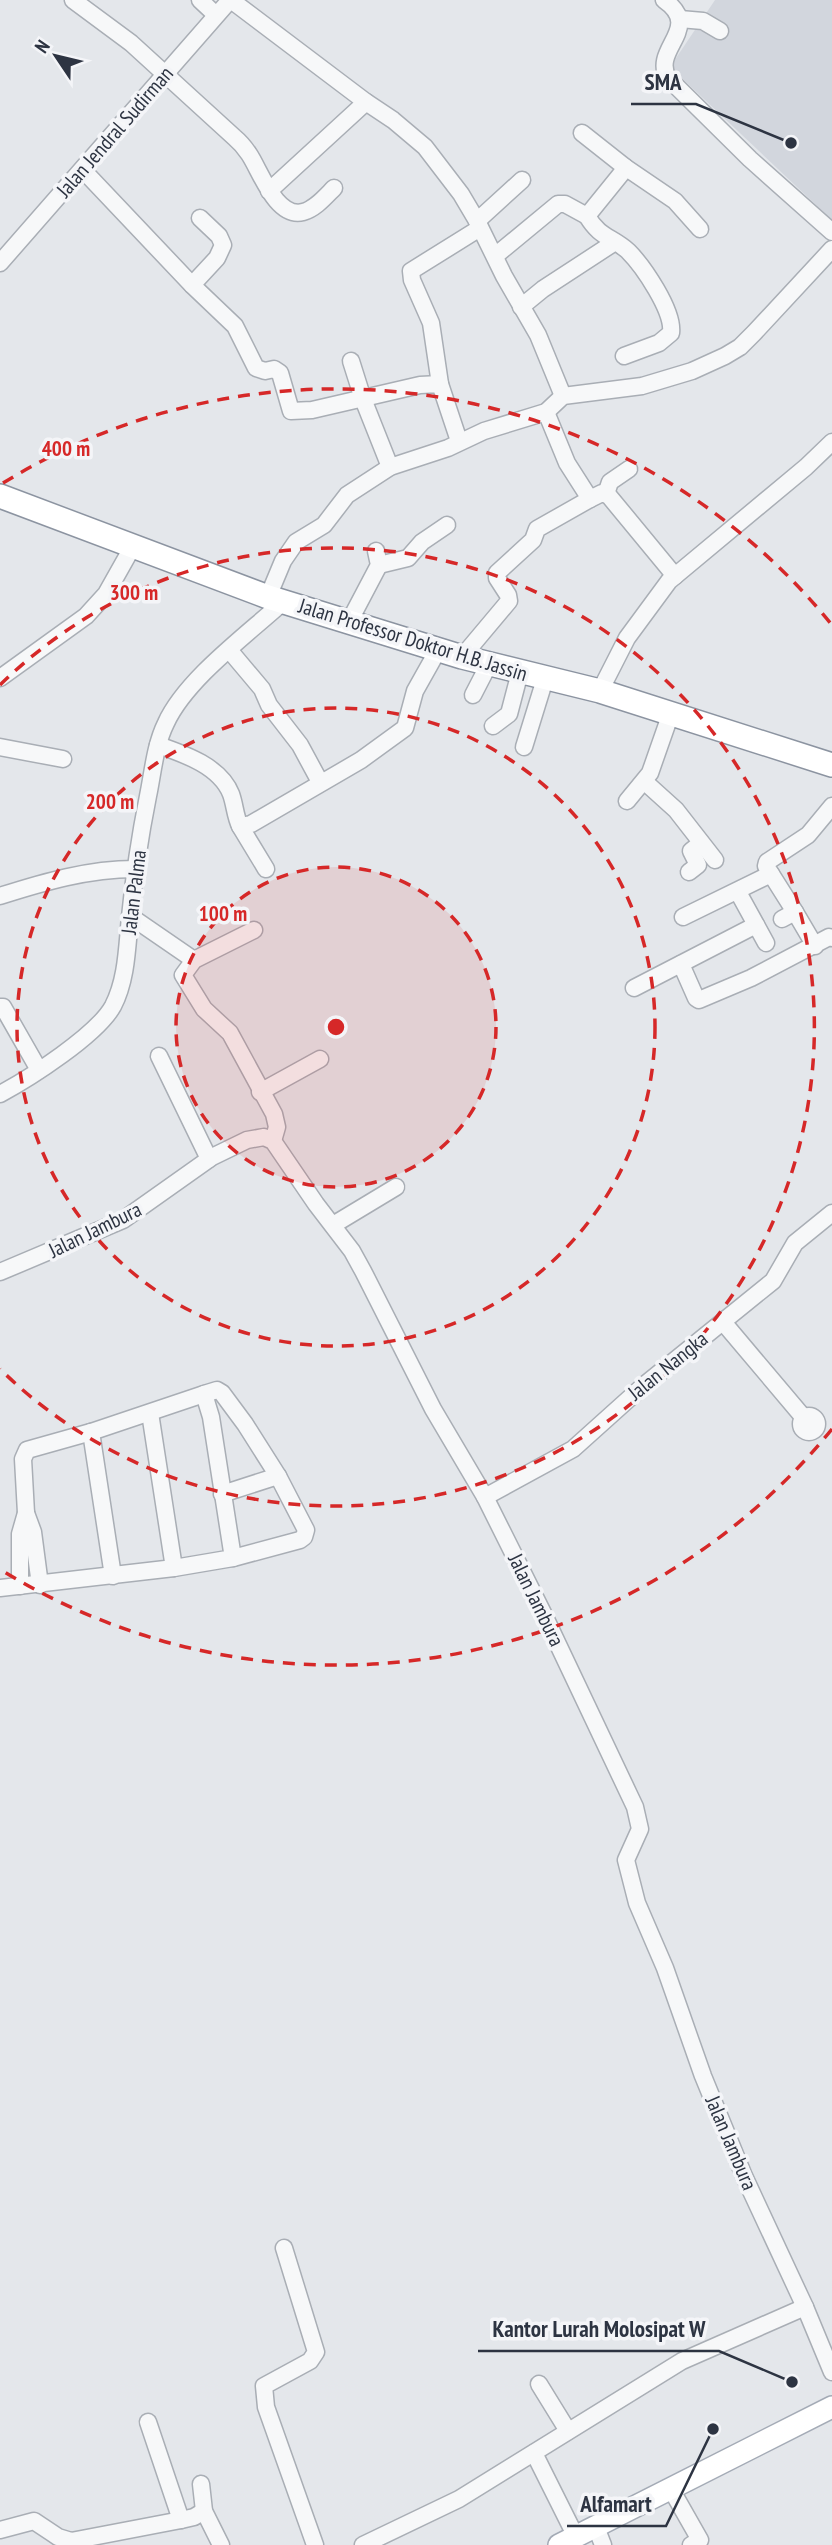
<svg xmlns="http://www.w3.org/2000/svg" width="832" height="2545" viewBox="0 0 832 2545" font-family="'PT Sans Narrow',sans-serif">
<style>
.built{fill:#d2d6dd}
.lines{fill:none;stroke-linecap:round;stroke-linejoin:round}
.minor-casing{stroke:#a9aeb5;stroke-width:19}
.major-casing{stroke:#a4abb6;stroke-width:24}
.highway-casing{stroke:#8c94a1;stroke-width:26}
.minor{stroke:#f7f8f9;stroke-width:16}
.major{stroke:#fff;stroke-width:21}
.highway{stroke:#fff;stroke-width:23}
.ring{fill:none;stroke:#d62828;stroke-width:3.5;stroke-dasharray:12 9}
.labels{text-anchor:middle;stroke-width:7;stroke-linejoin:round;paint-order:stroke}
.street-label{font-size:21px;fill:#2d3442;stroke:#f4f5f8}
.centre{fill:#d62828;stroke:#f4f5f8;stroke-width:3.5}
.ring-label{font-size:21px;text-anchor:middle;font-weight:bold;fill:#d62828;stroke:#f4f5f8;stroke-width:7;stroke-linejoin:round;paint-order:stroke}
.leader{fill:none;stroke:#2d3442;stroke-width:2.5}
.callout-dot{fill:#2d3442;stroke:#f4f5f8;stroke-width:2.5}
.callout-label{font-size:23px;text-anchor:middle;font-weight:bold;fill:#2d3442;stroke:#f4f5f8;stroke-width:7;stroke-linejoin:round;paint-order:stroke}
</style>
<rect width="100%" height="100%" fill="#e4e7eb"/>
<!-- built -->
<polygon class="built" points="715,0 832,0 832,220 670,67"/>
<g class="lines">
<!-- minor casing -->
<g class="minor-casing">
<g id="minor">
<path d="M73,0L131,43L234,137C240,142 245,148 249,154C260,170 276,219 303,212C315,209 325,197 334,188"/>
<polyline points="200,0 216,15"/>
<polyline points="231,0 366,102 393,120 425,147 461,194 477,221 504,276 538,335 563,396"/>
<path d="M664,0C704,28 651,49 668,78L750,159L832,232"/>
<polyline points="680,19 703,21 720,31"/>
<polyline points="625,167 675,201 700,229"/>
<polyline points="83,170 192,285 235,326 256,368 265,371 274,369 280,373 291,411 312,410 420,385 440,384 459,441"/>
<polyline points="269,191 366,102"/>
<path d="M587,216C600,238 611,236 628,251C643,266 674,311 671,333L659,343L624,356"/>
<polyline points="477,221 522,180"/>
<polyline points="495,256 558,204 565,204 587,216 621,174 625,167 582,133"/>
<polyline points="0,263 230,0"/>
<polyline points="192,285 217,258 223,245 219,236 200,218"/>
<polyline points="521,307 543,289 615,242"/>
<polyline points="351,361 363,399 390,467"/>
<polyline points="440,384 431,323 412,280 411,271 480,228"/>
<polyline points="546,412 567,463 590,499 602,493 609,496 675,576"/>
<polyline points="606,494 610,482 629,469"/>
<polyline points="379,565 408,558 422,542 447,525"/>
<polyline points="268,597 283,561 296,542 324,525 347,495 390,467 448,448 484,431 546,412 563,396 642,386 692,371 725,356 740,347 754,333 832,249"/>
<polyline points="349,622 379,565 376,551"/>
<polyline points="230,651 262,689 269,705 300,745 320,782"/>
<polyline points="462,657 509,601 508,595 497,578 497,573 533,540 537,529 590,499"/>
<polyline points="0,678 86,616 106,594 133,546"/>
<polyline points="600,691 627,638 669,581 806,467 832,442"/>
<polyline points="473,695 489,664"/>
<polyline points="493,726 509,714 520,672"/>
<path d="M158,745C184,754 220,766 231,794C235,805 235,816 240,826L251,824L361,760L405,728L415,691L438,650"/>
<polyline points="0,747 63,759"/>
<polyline points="524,747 545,679"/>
<polyline points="645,782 676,810 715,860"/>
<polyline points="627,801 650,773 671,713"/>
<polyline points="240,826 266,869"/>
<polyline points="689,872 698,865 691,851 701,843"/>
<polyline points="738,892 766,943"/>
<path d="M0,896C44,882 88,869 135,869"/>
<polyline points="795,912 766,866 767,862 808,835 832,806"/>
<polyline points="130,916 194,960"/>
<polyline points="683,917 771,874"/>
<polyline points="782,919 795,912 815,946"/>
<polyline points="254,930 194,960 183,975 204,1009 230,1033 274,1114 277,1127 273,1141"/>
<polyline points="681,964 696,998 699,1000 751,978 829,937 832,938"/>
<polyline points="634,988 756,925"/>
<polyline points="0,1007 3,1007 39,1070"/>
<polyline points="159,1056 209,1159"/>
<polyline points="260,1092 320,1059"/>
<path d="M0,1094C30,1078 97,1035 113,1006C127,979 127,946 130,917C134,876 140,836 148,796C153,772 155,745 166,723C186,679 248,634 284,601"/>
<polyline points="333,1225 396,1187"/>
<polyline points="0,1272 123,1220 212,1157 247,1140 264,1137 273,1141 316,1204 352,1251 363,1271 433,1409 485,1497 545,1617 635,1807 640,1829 626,1860 637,1903 665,1968 703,2076 744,2176 805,2307 832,2372"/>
<polyline points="723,1322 804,1418"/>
<polyline points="204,1394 217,1390 222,1393 245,1424 278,1476 306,1530 304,1537 300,1540 233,1558"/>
<circle cx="809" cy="1424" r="8"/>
<polyline points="91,1432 113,1576"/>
<polyline points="222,1494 278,1476"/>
<polyline points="485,1497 573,1449 642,1387 773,1281 795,1243 832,1213"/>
<polyline points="26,1513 33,1532 40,1585"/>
<polyline points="20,1586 20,1534 26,1513 23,1459 27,1450 91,1432 204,1394 211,1417 233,1558 174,1568"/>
<polyline points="0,1588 174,1568 150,1413"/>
<polyline points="284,2248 316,2352 310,2361 264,2386 266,2407 315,2545"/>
<polyline points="539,2384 568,2431"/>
<polyline points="148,2422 181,2520"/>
<polyline points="534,2453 576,2537"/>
<polyline points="201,2484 204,2511 221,2545"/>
<polyline points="671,2489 700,2540 691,2545"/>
<polyline points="596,2527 603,2545"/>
<polyline points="0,2530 34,2521 58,2537 71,2541 181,2520 194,2517 204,2511"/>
<polyline points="363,2545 459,2499 682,2361 805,2307"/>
</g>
</g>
<!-- major casing -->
<g class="major-casing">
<polyline id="major" points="559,2545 832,2407"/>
</g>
<!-- highway casing -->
<g class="highway-casing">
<polyline id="highway" points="0,496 268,597 462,657 600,691 832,765"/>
</g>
<!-- minor -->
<use href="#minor" class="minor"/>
<!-- major -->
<use href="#major" class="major"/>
<!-- highway -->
<use href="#highway" class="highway"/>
</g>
<!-- distance rings -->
<circle cx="336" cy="1027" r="160" fill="#d62828" fill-opacity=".12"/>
<g class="ring">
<circle cx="336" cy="1027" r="160"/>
<circle cx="336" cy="1027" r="319"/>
<path d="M0 685A479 479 0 1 1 0 1369"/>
<path d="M832 1429A638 638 0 0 1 3 1571M3 483A638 638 0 0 1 832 625"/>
</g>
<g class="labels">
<!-- street labels -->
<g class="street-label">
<text transform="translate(115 132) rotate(-49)" y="7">Jalan Jendral Sudirman</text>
<text transform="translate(413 640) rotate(17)" y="7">Jalan Professor Doktor H.B. Jassin</text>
<text transform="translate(134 892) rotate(-83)" y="7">Jalan Palma</text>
<text transform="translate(95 1230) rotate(-26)" y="7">Jalan Jambura</text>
<text transform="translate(668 1366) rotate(-39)" y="7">Jalan Nangka</text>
<text transform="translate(536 1600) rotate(64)" y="7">Jalan Jambura</text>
<text transform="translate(731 2143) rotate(67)" y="7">Jalan Jambura</text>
</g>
</g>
<circle cx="336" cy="1027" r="10" class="centre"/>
<g class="ring-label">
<text x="66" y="456">400 m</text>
<text x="134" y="600">300 m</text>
<text x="110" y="809">200 m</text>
<text x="223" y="921">100 m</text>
</g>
<!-- callouts -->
<path class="leader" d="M791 143L696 104H631M792 2382L719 2351H478M713 2429L666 2526H567"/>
<g class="callout-dot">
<circle cx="791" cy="143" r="7"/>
<circle cx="792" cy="2382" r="7"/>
<circle cx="713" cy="2429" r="7"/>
</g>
<g class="callout-label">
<text x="663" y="90">SMA</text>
<text x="599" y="2337">Kantor Lurah Molosipat W</text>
<text x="616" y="2512">Alfamart</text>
</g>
<!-- north arrow -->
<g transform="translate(56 56) rotate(305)" stroke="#f4f5f8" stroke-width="5" paint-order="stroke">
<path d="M0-5L12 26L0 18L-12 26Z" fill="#2d3442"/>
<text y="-10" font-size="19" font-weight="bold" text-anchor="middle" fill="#2d3442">N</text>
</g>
</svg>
